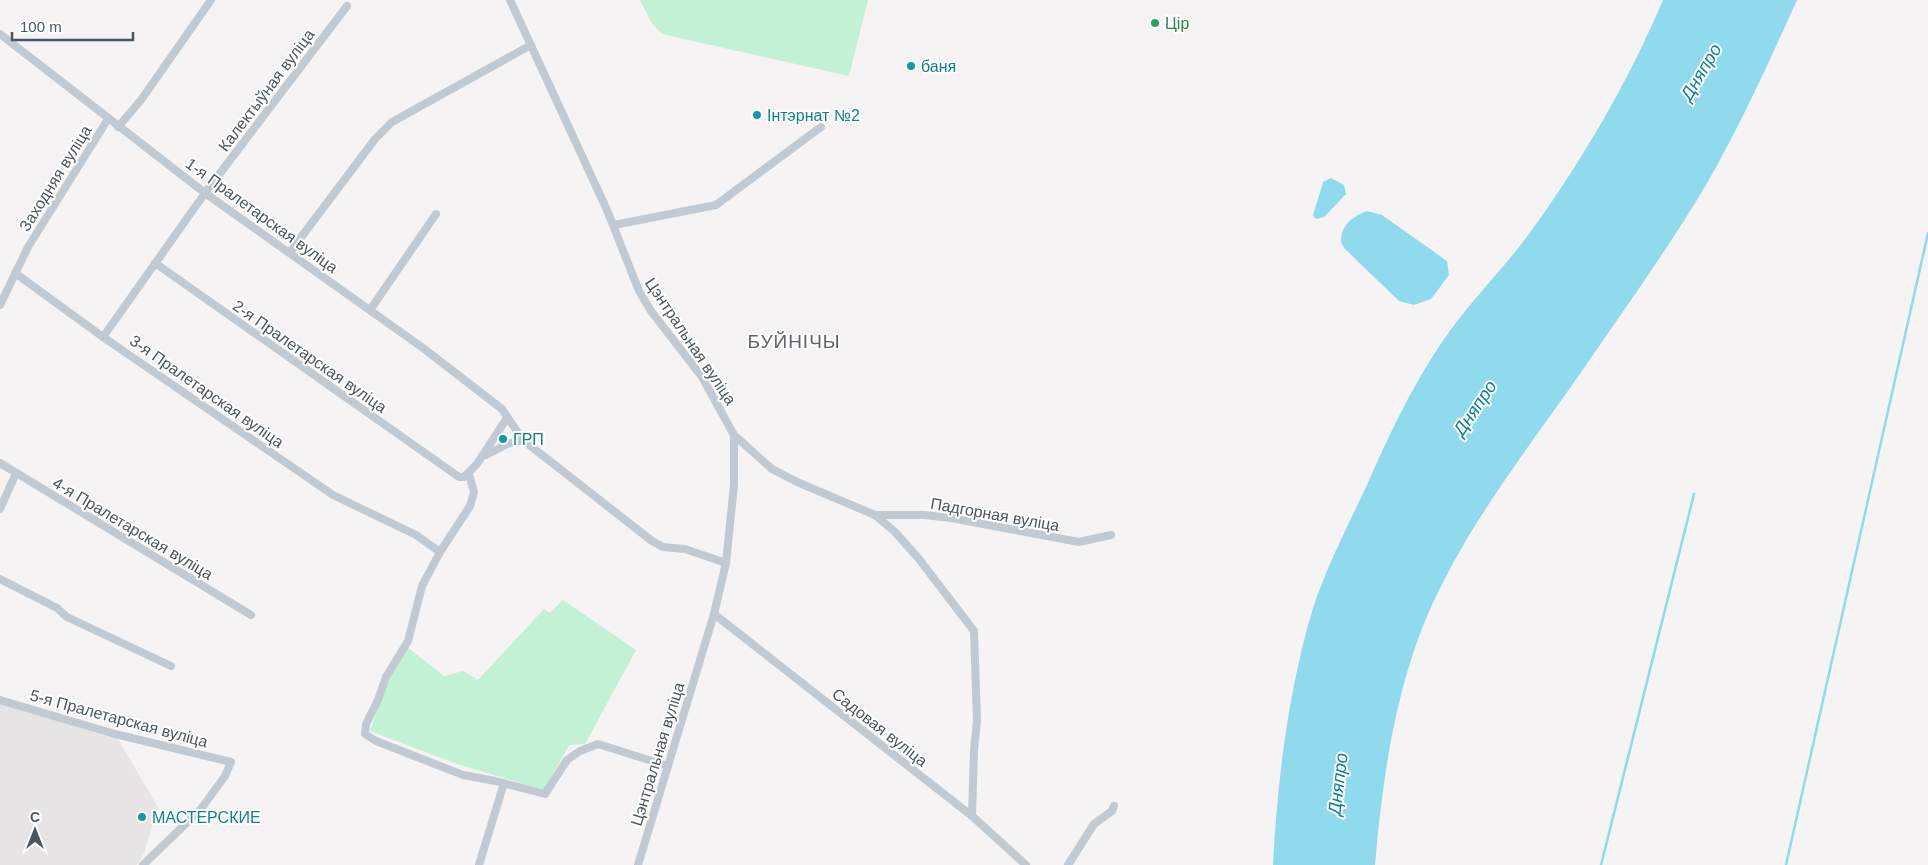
<svg xmlns="http://www.w3.org/2000/svg" width="1928" height="865" viewBox="0 0 1928 865" font-family="Arial,sans-serif">
<style>
.education{fill:#e6e4e5}
.green{fill:#c3f1d5}
.water{fill:#90daee}
.lines{fill:none;stroke-linecap:round;stroke-linejoin:round}
.stream{stroke:#90daee;stroke-width:2.5}
.minor{stroke:#c1cad2;stroke-width:8}
.leisure-dot{fill:#2e9e5b;stroke:#fff;stroke-width:2}
.culture-dot{fill:#0f9aa8;stroke:#fff;stroke-width:2}
.labels{text-anchor:middle;stroke-width:4;stroke-linejoin:round;paint-order:stroke}
.leisure-label{font-size:16px;fill:#27864d;stroke:#fff;text-anchor:start}
.culture-label{font-size:16px;fill:#0d838f;stroke:#fff;text-anchor:start}
.street-label{font-size:16px;fill:#4a5661;stroke:#fff}
.water-label{font-size:18px;font-style:italic;fill:#0c7c9b;stroke:#fff}
.quarter-label{font-size:19px;letter-spacing:1px;fill:#5f6368;stroke:#fff}
</style>
<rect width="100%" height="100%" fill="#f5f3f3"/>
<!-- education -->
<polygon class="education" points="0,703 118,739 158,807 144,853 137,865 0,865"/>
<!-- green -->
<g class="green">
<polygon points="640,0 868,0 849,76 662,34 651,22"/>
<polygon points="563,600 636,650 585,744 569,745 544,790 457,764 370,731 391,672 407,647 444,676 463,671 478,680 544,609 550,613"/>
</g>
<!-- water -->
<g class="water">
<path d="M1663,0H1797C1769,62 1740,126 1706,185C1672,242 1633,297 1595,352C1536,439 1466,523 1425,621C1394,697 1382,783 1375,865H1273C1277,785 1287,703 1308,625C1321,577 1345,532 1366,487C1388,437 1410,390 1440,345C1468,303 1505,268 1534,227C1585,156 1629,80 1663,0Z"/>
<polygon points="1331,178 1344,185 1346,194 1324,217 1316,219 1313,215 1322,186 1323,182"/>
<path d="M1367,211L1382,215L1447,261L1449,275L1431,299L1414,305L1399,301L1344,248L1341,242C1340,226 1353,216 1367,211Z"/>
</g>
<g class="lines">
<!-- stream -->
<g class="stream">
<polyline points="1601,865 1694,494"/>
<polyline points="1786,865 1928,233"/>
</g>
<!-- minor -->
<g class="minor">
<polyline points="510,0 607,210 639,291 651,311 702,377 734,435 734,485 726,563 714,614 638,865"/>
<polyline points="0,34 205,193 423,348 502,409 523,440 652,541 663,547 685,549 726,563"/>
<polyline points="118,127 141,100 211,0"/>
<polyline points="614,225 716,205 821,127"/>
<polyline points="290,252 375,139 392,122 531,45"/>
<polyline points="155,263 459,477 464,477 477,464 507,418"/>
<polyline points="15,273 103,337 333,495 416,535 440,552 422,586 408,641 386,677 378,700 366,724 365,734 376,741 463,775 495,781 545,794 567,760 580,751 598,744 668,766"/>
<polyline points="0,305 28,247 108,119"/>
<polyline points="370,310 436,214"/>
<polyline points="103,337 205,193 347,6"/>
<polyline points="734,435 772,469 797,482 875,515 924,515 951,518 1079,542 1111,535"/>
<polyline points="486,455 507,444 523,440"/>
<polyline points="0,463 251,615"/>
<polyline points="0,509 16,473"/>
<polyline points="875,515 895,532 919,559 974,631 977,721 974,750 972,816"/>
<polyline points="440,552 470,506 474,492 469,474"/>
<polyline points="0,579 57,608 67,617 171,666"/>
<polyline points="714,614 972,816 1026,865"/>
<polyline points="0,700 115,734 231,762 225,776 201,809 143,865"/>
<polyline points="479,865 504,783"/>
<polyline points="1068,865 1094,824 1112,811 1114,806"/>
</g>
</g>
<!-- markers -->
<circle class="leisure-dot" cx="1155" cy="23" r="5"/>
<g class="culture-dot">
<circle cx="911" cy="66" r="5"/>
<circle cx="757" cy="115" r="5"/>
<circle cx="503" cy="439" r="5"/>
<circle cx="142" cy="817" r="5"/>
</g>
<g class="labels">
<!-- leisure labels -->
<g class="leisure-label">
<text x="1165" y="29">Цір</text>
</g>
<!-- culture labels -->
<g class="culture-label">
<text x="921" y="72">баня</text>
<text x="767" y="121">Інтэрнат №2</text>
<text x="513" y="445">ГРП</text>
<text x="152" y="823">МАСТЕРСКИЕ</text>
</g>
<!-- street labels -->
<g class="street-label">
<text transform="translate(266 90) rotate(-53)" y="6">Калектыўная вуліца</text>
<text transform="translate(55 178) rotate(-58)" y="6">Заходняя вуліца</text>
<text transform="translate(262 215) rotate(36)" y="6">1-я Пралетарская вуліца</text>
<text transform="translate(691 341) rotate(56)" y="6">Цэнтральная вуліца</text>
<text transform="translate(310 356) rotate(35)" y="6">2-я Пралетарская вуліца</text>
<text transform="translate(207 391) rotate(35)" y="6">3-я Пралетарская вуліца</text>
<text transform="translate(995 514) rotate(10)" y="6">Падгорная вуліца</text>
<text transform="translate(133 528) rotate(31)" y="6">4-я Пралетарская вуліца</text>
<text transform="translate(119 718) rotate(15)" y="6">5-я Пралетарская вуліца</text>
<text transform="translate(880 727) rotate(38)" y="6">Садовая вуліца</text>
<text transform="translate(657 754) rotate(-73)" y="6">Цэнтральная вуліца</text>
</g>
<!-- water labels -->
<g class="water-label">
<text transform="translate(1701 72) rotate(-59)" y="6">Дняпро</text>
<text transform="translate(1475 408) rotate(-56)" y="6">Дняпро</text>
<text transform="translate(1338 784) rotate(-83)" y="6">Дняпро</text>
</g>
<!-- quarter labels -->
<g class="quarter-label">
<text x="794" y="348">БУЙНІЧЫ</text>
</g>
</g>
<!-- north arrow -->
<g transform="translate(35 830)" stroke="#ffffff" stroke-width="4" paint-order="stroke">
<path d="M0-4L9 19L0 12L-9 19Z" fill="#4a5661"/>
<text y="-8" font-size="14" font-weight="bold" text-anchor="middle" fill="#4a5661">С</text>
</g>
<!-- scale -->
<path d="M12 32v8h121v-8" fill="none" stroke="#4a5661" stroke-width="2.5"/>
<text x="20" y="32" font-size="15" fill="#4a5661" stroke="#ffffff" stroke-width="4" paint-order="stroke">100 m</text>
</svg>
